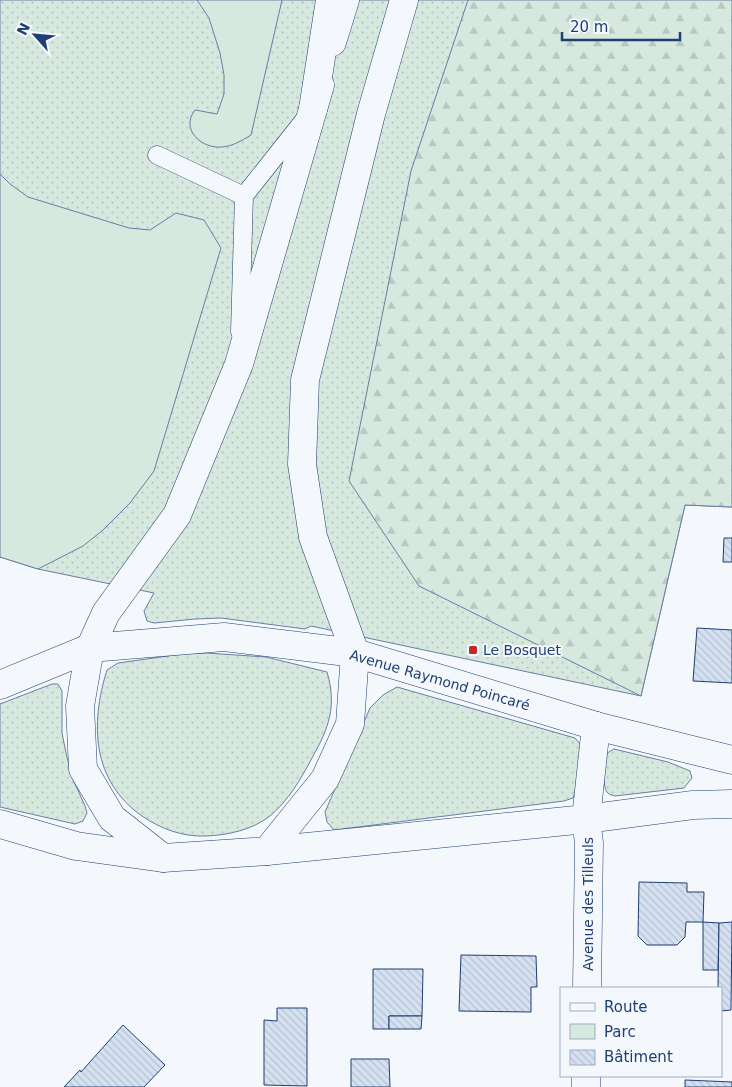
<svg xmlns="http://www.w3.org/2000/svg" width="732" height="1087" viewBox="0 0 732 1087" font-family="'DejaVu Sans',sans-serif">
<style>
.grass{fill:url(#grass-dots);stroke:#687fa3}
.forest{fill:url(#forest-firs);stroke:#687fa3}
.green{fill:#d7e8df;stroke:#687fa3}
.building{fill:url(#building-back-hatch);stroke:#1d3f73}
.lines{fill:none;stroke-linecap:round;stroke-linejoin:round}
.service-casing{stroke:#1d3f73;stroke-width:19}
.minor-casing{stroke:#1d3f73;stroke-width:29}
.tertiary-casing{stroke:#1d3f73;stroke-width:29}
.secondary-casing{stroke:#1d3f73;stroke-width:29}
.primary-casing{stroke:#1d3f73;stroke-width:29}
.service{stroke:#f4f7fb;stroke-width:18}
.minor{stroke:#f4f7fb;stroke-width:28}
.tertiary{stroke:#f4f7fb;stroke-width:28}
.secondary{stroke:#f4f7fb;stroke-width:28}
.primary{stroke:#f4f7fb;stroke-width:28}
.poi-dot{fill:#c62828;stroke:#f4f7fb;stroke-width:2}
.labels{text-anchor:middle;stroke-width:4;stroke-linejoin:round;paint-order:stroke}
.poi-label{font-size:14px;fill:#1d3f73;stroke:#f4f7fb;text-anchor:start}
.street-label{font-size:14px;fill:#1d3f73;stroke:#f4f7fb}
</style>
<defs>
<pattern id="grass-dots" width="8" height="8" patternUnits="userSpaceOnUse" patternTransform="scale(1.25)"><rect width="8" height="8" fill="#d7e8df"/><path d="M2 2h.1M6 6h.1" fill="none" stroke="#b8c8c3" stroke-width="1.8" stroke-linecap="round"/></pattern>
<pattern id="forest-firs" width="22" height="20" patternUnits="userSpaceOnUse" patternTransform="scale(1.25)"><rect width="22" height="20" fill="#d7e8df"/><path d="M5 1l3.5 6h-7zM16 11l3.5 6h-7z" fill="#b8c8c3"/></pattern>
<pattern id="building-back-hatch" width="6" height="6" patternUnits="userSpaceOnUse" patternTransform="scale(1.25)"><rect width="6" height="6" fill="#d5e0f0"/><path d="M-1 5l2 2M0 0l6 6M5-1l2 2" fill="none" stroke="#b6c1d1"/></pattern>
</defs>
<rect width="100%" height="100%" fill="#f4f7fb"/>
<!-- grass -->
<g class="grass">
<polygon points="0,0 732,0 732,507 685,505 641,696 311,626 305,629 221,618 195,619 154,623 147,621 144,611 154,593 38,569 0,557"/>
<path d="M206,653L266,657L327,672C337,706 329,728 312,758C301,779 288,801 270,816C252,830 228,835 206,836C183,837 161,829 142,816C92,781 90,724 107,670L118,663L182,654Z"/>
<polygon points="52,684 58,684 62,691 62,733 66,753 72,777 85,806 87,813 83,821 75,824 0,807 0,704"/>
<polygon points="397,687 575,738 581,745 575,792 573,798 564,801 334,830 327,822 325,812 370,708 383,695"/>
<path d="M614,749L668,762L690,771L692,778L684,788L615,796C613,795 609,795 608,793C602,789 603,760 607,754C608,752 612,750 614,749Z"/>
</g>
<!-- forest -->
<polygon class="forest" points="468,0 732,0 732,507 685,505 641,696 419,586 349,481 411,171"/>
<!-- green -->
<g class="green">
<path d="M197,0H282L251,135C241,141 233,146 222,147C201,149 180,129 195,110L217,114L224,94V75L220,53L209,18Z"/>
<polygon points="0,174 10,184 28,197 129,228 150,230 176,213 204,220 221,248 154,471 130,503 103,530 83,546 38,569 0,557"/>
</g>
<!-- building -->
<g class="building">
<polygon points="724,538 732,538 732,562 723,562"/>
<polygon points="697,628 732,630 732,683 693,681"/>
<polygon points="639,882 687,883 687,892 704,892 703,922 686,922 685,937 677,945 647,945 638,936"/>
<polygon points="703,922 719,923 718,970 703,970"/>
<polygon points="732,922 731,1010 721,1011 721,988 718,988 719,923"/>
<polygon points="461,955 536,956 537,987 531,987 531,1012 459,1011"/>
<polygon points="373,969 423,969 422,1016 389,1016 389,1029 373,1029"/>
<polygon points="277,1008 307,1008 307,1086 264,1085 264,1020 277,1021"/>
<polygon points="389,1016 422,1016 421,1029 389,1029"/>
<polygon points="123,1025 165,1065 144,1087 64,1087 80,1070 81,1072"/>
<polygon points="351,1059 389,1059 390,1087 351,1087"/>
<polygon points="685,1080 732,1082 732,1087 685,1087"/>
</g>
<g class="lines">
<!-- service casing -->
<g class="service-casing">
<g id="service">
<polyline points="157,155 244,196"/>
<polyline points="240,332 244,196 305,119"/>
</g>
</g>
<!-- minor casing -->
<g class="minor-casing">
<g id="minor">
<polyline points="586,819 589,843 587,988"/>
<polyline points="586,1087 586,1076"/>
</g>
</g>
<!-- tertiary casing -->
<g class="tertiary-casing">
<g id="tertiary">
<polyline points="0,685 90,648 224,637 355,653 596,726 732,760"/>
<polyline points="586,819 596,726"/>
<polyline points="0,824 76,846 163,858"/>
<polyline points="267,851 586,819 693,805 732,804"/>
</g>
</g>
<!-- secondary casing -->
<g class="secondary-casing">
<g id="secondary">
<polyline points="332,42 345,0"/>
<polyline points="320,85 239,364 177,515 106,613 90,648 80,706 83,769 112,818 163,858 267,851 325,779 350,724 355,653 313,537 302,464 305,380 371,114 404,0"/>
</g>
</g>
<!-- primary casing -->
<g class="primary-casing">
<polyline id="primary" points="313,109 330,0"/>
</g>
<!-- service -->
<use href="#service" class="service"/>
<!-- minor -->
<use href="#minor" class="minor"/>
<!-- tertiary -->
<use href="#tertiary" class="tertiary"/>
<!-- secondary -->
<use href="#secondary" class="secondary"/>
<!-- primary -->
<use href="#primary" class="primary"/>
</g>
<!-- markers -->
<rect class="poi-dot" x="468" y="645" width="10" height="10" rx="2.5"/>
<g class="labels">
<!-- poi labels -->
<g class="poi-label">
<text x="483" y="655">Le Bosquet</text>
</g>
<!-- street labels -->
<g class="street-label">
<text transform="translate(440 680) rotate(16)" y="5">Avenue Raymond Poincaré</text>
<text transform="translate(588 904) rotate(-90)" y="5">Avenue des Tilleuls</text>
</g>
</g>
<!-- legend -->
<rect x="560" y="987" width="162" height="90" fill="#f4f7fb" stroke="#9eadc5"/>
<rect x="570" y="1003" width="25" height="8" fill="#f4f7fb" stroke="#9eadc5"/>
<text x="604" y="1012" font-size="15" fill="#1d3f73">Route</text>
<rect x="570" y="1024" width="25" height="15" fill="#d7e8df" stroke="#9eadc5"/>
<text x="604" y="1037" font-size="15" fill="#1d3f73">Parc</text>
<rect x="570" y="1050" width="25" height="15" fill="url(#building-back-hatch)" stroke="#9eadc5"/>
<text x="604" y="1062" font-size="15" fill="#1d3f73">Bâtiment</text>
<!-- north arrow -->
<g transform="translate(35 35) rotate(297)" stroke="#f4f7fb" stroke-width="4" paint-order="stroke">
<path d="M0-4L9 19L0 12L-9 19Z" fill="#1d3f73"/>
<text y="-8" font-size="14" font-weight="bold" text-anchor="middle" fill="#1d3f73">N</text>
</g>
<!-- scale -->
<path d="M562 32v8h118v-8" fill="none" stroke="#1d3f73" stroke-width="2.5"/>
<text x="570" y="32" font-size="15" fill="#1d3f73" stroke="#f4f7fb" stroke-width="4" paint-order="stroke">20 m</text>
</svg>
